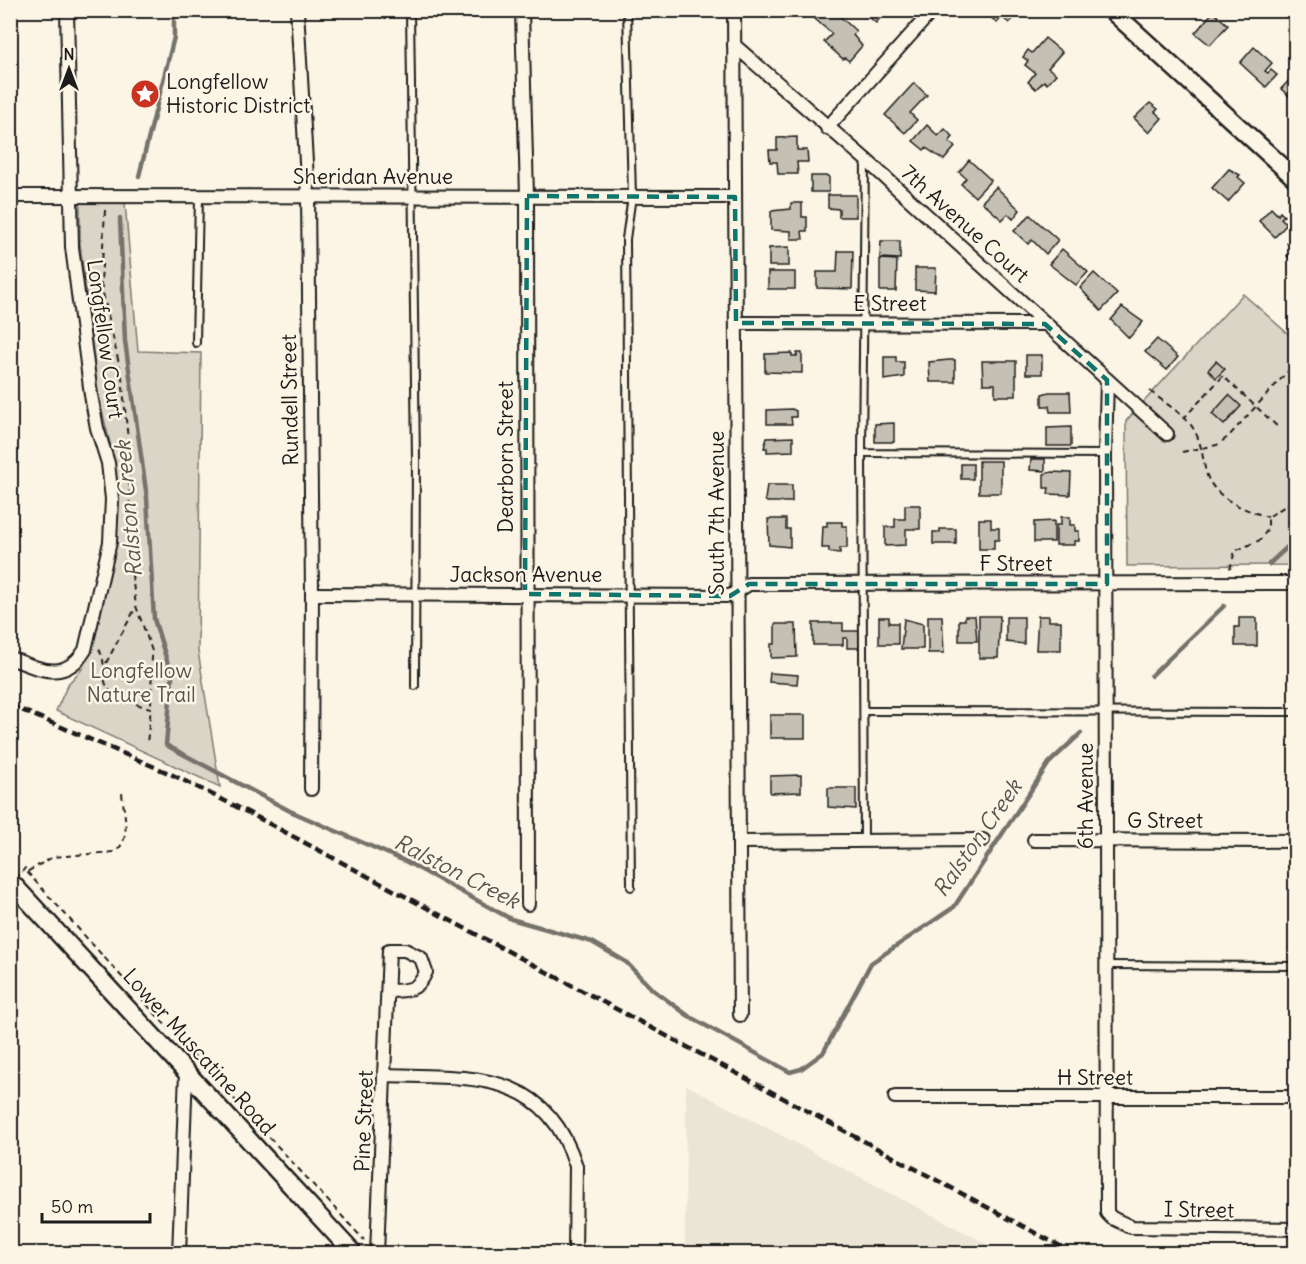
<svg xmlns="http://www.w3.org/2000/svg" width="1306" height="1264" viewBox="0 0 1306 1264" font-family="Delius,sans-serif">
<style>
.built{fill:#ebe5d6}
.green{fill:#dbd5c8;stroke:#7c7872;stroke-width:1.5}
.lines{fill:none;stroke-linecap:round;stroke-linejoin:round}
.stream{stroke:#75726c;stroke-width:4.5}
.building{fill:#c4c0b3;stroke:#1c1c1c;stroke-width:1.5}
.lane-casing{stroke:#1c1c1c;stroke-width:10}
.street-casing{stroke:#1c1c1c;stroke-width:16}
.secondary-casing{stroke:#1c1c1c;stroke-width:21}
.path{stroke:#1c1c1c;stroke-width:2;stroke-dasharray:6 4.5;stroke-linecap:butt}
.lane{stroke:#fcf5e5;stroke-width:6}
.street{stroke:#fcf5e5;stroke-width:12}
.secondary{stroke:#fcf5e5;stroke-width:16}
.rail{stroke:#1c1c1c;stroke-width:4.5;stroke-dasharray:9 4.5;stroke-linecap:butt}
.marked{fill:none;stroke:#0f766e;stroke-width:4.5;stroke-dasharray:12 8;stroke-linejoin:round}
.labels{text-anchor:middle;stroke-width:5;stroke-linejoin:round;paint-order:stroke}
.poi-label{font-size:21px;fill:#1c1c1c;stroke:#fcf5e5;text-anchor:start}
.street-label{font-size:21px;fill:#1c1c1c;stroke:#fcf5e5}
.park-label{font-size:21px;fill:#555450;stroke:#fcf5e5}
.water-label{font-size:22px;font-style:italic;fill:#575551;stroke:#fcf5e5}
</style>
<rect width="100%" height="100%" fill="#fcf5e5"/>
<filter id="ink" filterUnits="userSpaceOnUse"><feTurbulence type="fractalNoise" baseFrequency=".0167" numOctaves="2"/><feDisplacementMap in="SourceGraphic" scale="12" xChannelSelector="R" yChannelSelector="G"/><feConvolveMatrix kernelMatrix="1 2 1 2 8 2 1 2 1" color-interpolation-filters="sRGB"/></filter>
<g filter="url(#ink)">
<!-- built -->
<polygon class="built" points="686,1085 1004,1253 685,1253"/>
<!-- green -->
<g class="green">
<polygon points="80,203 125,203 138,351 201,353 198,651 220,787 56,711 68,684 82,669 91,648 115,553 119,503 114,460 98,394 80,243"/>
<polygon points="1243,294 1295,340 1295,565 1127,566 1126,421"/>
</g>
<g class="lines">
<!-- stream -->
<g class="stream">
<polyline points="139,176 174,37 174,10"/>
<polyline points="120,218 125,341 147,498 154,619 172,677 166,745 290,811 407,862 511,919 592,942 626,962 652,989 690,1017 790,1072 801,1069 823,1053 871,963 954,907 1049,763 1081,733"/>
<polyline points="1269,564 1296,539"/>
<polyline points="1151,676 1224,606"/>
</g>
</g>
<!-- building -->
<g class="building">
<polygon points="823,10 833,10 856,31 853,35 862,46 849,61 845,58 843,59 824,42 832,34 815,19"/>
<polygon points="861,10 887,10 876,23"/>
<polygon points="983,10 1019,10 1020,11 1009,23 1002,17 997,23"/>
<polygon points="1213,12 1228,25 1210,45 1195,33"/>
<polygon points="1045,38 1062,52 1048,68 1056,74 1047,84 1044,81 1036,89 1028,82 1035,73 1025,65 1028,61 1023,57 1028,50 1032,53"/>
<polygon points="1254,47 1272,63 1265,71 1268,73 1271,70 1277,75 1266,87 1240,63"/>
<polygon points="1295,74 1296,75 1296,102 1281,89"/>
<polygon points="914,83 927,95 910,113 917,120 905,133 885,115"/>
<polygon points="1150,103 1158,109 1155,112 1162,118 1149,133 1134,118"/>
<polygon points="927,125 938,136 945,129 953,137 949,142 955,147 944,160 926,148 924,150 913,141"/>
<polygon points="797,137 797,150 807,150 808,162 797,162 798,174 778,174 777,162 770,162 769,150 777,150 777,138"/>
<polygon points="969,160 991,180 975,197 961,184 966,178 959,172"/>
<polygon points="1229,169 1240,175 1238,177 1245,183 1228,202 1212,188"/>
<rect x="811" y="176" width="18" height="16"/>
<polygon points="996,187 1020,210 1013,219 1008,214 1002,220 982,202"/>
<polygon points="828,195 856,195 856,217 839,217 839,209 828,208"/>
<polygon points="791,203 802,203 802,217 807,217 807,231 802,231 803,239 791,239 791,231 771,230 771,211 791,209"/>
<polygon points="1271,208 1278,215 1280,212 1284,216 1281,218 1287,224 1275,237 1259,221"/>
<polygon points="1030,215 1058,240 1046,254 1032,240 1028,244 1014,231"/>
<polygon points="1296,234 1296,260 1294,262 1287,256 1293,249 1287,243"/>
<polygon points="881,241 900,241 900,259 880,258"/>
<polygon points="789,247 789,266 769,266 769,248"/>
<polygon points="1062,249 1088,272 1076,285 1049,264"/>
<polygon points="838,251 853,251 852,289 817,288 817,272 837,272"/>
<polygon points="880,259 897,260 896,291 880,291"/>
<polygon points="915,268 936,268 935,291 915,290"/>
<rect x="768" y="272" width="27" height="17"/>
<polygon points="1094,273 1117,294 1101,311 1080,288"/>
<polygon points="1122,307 1143,322 1129,338 1111,320"/>
<polygon points="1157,339 1178,357 1167,370 1145,352"/>
<polygon points="792,353 792,356 797,356 797,353 802,353 802,373 765,372 765,354"/>
<rect x="1026" y="355" width="16" height="19"/>
<polygon points="884,357 896,357 896,362 904,362 904,377 884,380"/>
<polygon points="949,360 955,360 955,382 930,382 929,362"/>
<polygon points="982,361 1016,361 1016,396 995,396 995,384 983,384"/>
<polygon points="1216,361 1225,369 1216,378 1208,370"/>
<polygon points="1049,392 1070,392 1071,412 1050,412 1049,406 1042,406 1042,394"/>
<polygon points="1229,395 1241,406 1224,425 1212,414"/>
<polygon points="792,409 796,411 796,417 791,417 792,424 767,424 767,410"/>
<polygon points="894,423 894,442 875,442 875,424"/>
<polygon points="1071,427 1071,446 1047,446 1047,428"/>
<polygon points="793,437 793,451 767,452 767,448 764,448 767,438"/>
<polygon points="1031,459 1045,459 1045,471 1030,470"/>
<rect x="979" y="461" width="22" height="32"/>
<rect x="961" y="464" width="12" height="15"/>
<polygon points="1052,472 1071,473 1070,495 1048,494 1049,488 1044,488 1044,474"/>
<polygon points="767,485 792,485 792,502 767,502 765,500"/>
<polygon points="905,505 920,505 920,529 906,529 906,545 885,546 885,527 895,527 895,519 905,519"/>
<polygon points="1061,517 1070,517 1070,525 1075,525 1075,531 1079,531 1079,541 1074,541 1074,545 1056,545 1056,525 1061,525"/>
<polygon points="768,519 786,519 786,529 790,529 790,547 769,545"/>
<polygon points="979,519 991,519 991,528 999,528 999,540 994,540 994,549 979,549"/>
<polygon points="1054,521 1054,542 1034,542 1034,522"/>
<polygon points="827,522 842,522 842,526 847,526 847,548 840,548 840,553 829,552 829,548 822,548 823,526 827,526"/>
<polygon points="940,529 956,529 956,544 933,544 933,532 940,532"/>
<polygon points="928,616 942,616 944,653 928,653"/>
<polygon points="965,616 975,616 977,641 959,641 959,620 965,620"/>
<polygon points="979,616 1000,616 998,658 979,658"/>
<polygon points="1038,616 1049,616 1049,621 1061,621 1061,650 1036,650"/>
<polygon points="879,617 889,617 889,623 898,623 898,644 879,644"/>
<polygon points="1006,617 1024,617 1024,644 1006,642"/>
<polygon points="1239,618 1257,618 1257,646 1235,646 1235,627 1239,627"/>
<polygon points="904,619 923,624 923,649 901,649"/>
<polygon points="813,623 843,623 843,631 859,631 859,648 847,648 847,638 843,638 843,645 813,645"/>
<polygon points="775,624 796,624 797,657 771,658 771,644 775,644"/>
<polygon points="770,673 798,675 797,684 769,682"/>
<rect x="770" y="715" width="35" height="23"/>
<polygon points="801,775 801,792 770,793 770,776"/>
<polygon points="828,788 856,788 856,809 828,807"/>
</g>
<g class="lines">
<!-- lane casing -->
<g class="lane-casing">
<g id="lane">
<polyline points="410,10 416,459 415,686"/>
<polyline points="627,10 632,196 626,239 631,887"/>
<polyline points="865,159 862,453 1105,454"/>
<polyline points="196,343 199,197"/>
<polyline points="862,453 864,841"/>
<polyline points="864,711 1296,712"/>
<polyline points="1107,965 1296,966"/>
</g>
</g>
<!-- street casing -->
<g class="street-casing">
<g id="street">
<polyline points="297,10 308,196 312,594 311,789"/>
<polyline points="522,10 527,196 528,904"/>
<polyline points="734,10 740,1015"/>
<polyline points="734,45 865,159 1167,434"/>
<polyline points="827,128 933,10"/>
<polyline points="10,196 735,197"/>
<polyline points="736,323 1045,324"/>
<polyline points="1107,380 1105,454 1107,1213 1112,1218 1131,1227 1296,1229"/>
<polyline points="312,594 730,596 749,584 1296,583"/>
<path d="M10,658C40,669 64,683 85,650L110,542L112,499L108,463L97,428L91,395L72,247L67,10"/>
<polyline points="1034,840 1296,841"/>
<polyline points="739,842 983,840"/>
<path d="M385,1075C469,1078 545,1068 576,1166L575,1254"/>
<polyline points="895,1097 1296,1097"/>
<polyline points="179,1254 186,1073"/>
<path d="M377,1254L389,950H405L421,958L426,972C418,991 407,991 388,991"/>
</g>
</g>
<!-- secondary casing -->
<g class="secondary-casing">
<g id="secondary">
<polyline points="1111,10 1296,179"/>
<polyline points="10,881 354,1254"/>
</g>
</g>
<!-- path -->
<g class="path">
<polyline points="105,210 101,284 122,377 129,451 130,560 136,606 152,651 151,708"/>
<path d="M1150,391C1163,402 1184,414 1193,428C1201,441 1202,454 1205,468C1210,497 1242,509 1268,517"/>
<polyline points="1183,419 1223,376 1280,429"/>
<polyline points="1182,452 1217,445 1228,437 1292,367"/>
<polyline points="1230,569 1235,551 1260,540 1268,529 1268,517 1296,499"/>
<path d="M99,649C105,662 103,663 104,676C106,700 133,703 151,708L147,743"/>
<polyline points="106,663 136,607"/>
<path d="M22,872L25,868L27,872L53,857L114,852C133,841 123,812 122,792"/>
<polyline points="27,872 169,1029"/>
<polyline points="177,1037 364,1240"/>
</g>
<!-- lane -->
<use href="#lane" class="lane"/>
<!-- street -->
<use href="#street" class="street"/>
<!-- secondary -->
<use href="#secondary" class="secondary"/>
<!-- rail -->
<polyline class="rail" points="10,705 171,774 251,814 1075,1254"/>
</g>
</g>
<!-- marked area -->
<path class="marked" d="M527,196L735,197L736,323L1045,324L1107,380V584H749L730,596L525,594Z"/>
<!-- icons -->
<defs>
<g id="sight-disc" transform="scale(1.5)"><circle r="9.5" fill="#c8321e" stroke="#fcf5e5"/><path d="M0-6L1.8-2.2L6-1.7L2.9 1.2L3.7 5.4L0 3.3L-3.7 5.4L-2.9 1.2L-6-1.7L-1.8-2.2Z" fill="#fff"/></g>
</defs>
<g fill-rule="evenodd">
<use href="#sight-disc" x="145" y="94"/>
</g>
<g class="labels">
<!-- poi labels -->
<g class="poi-label">
<text x="166" y="89">Longfellow<tspan x="166" dy="24">Historic District</tspan></text>
</g>
<!-- street labels -->
<g class="street-label">
<text x="373" y="184">Sheridan Avenue</text>
<text transform="translate(965 224) rotate(42)" y="7">7th Avenue Court</text>
<text x="890" y="311">E Street</text>
<text transform="translate(105 339) rotate(82)" y="7">Longfellow Court</text>
<text transform="translate(290 400) rotate(-91)" y="7">Rundell Street</text>
<text transform="translate(506 457) rotate(-90)" y="7">Dearborn Street</text>
<text transform="translate(717 513) rotate(-90)" y="7">South 7th Avenue</text>
<text x="1016" y="571">F Street</text>
<text x="526" y="582">Jackson Avenue</text>
<text transform="translate(1086 796) rotate(-90)" y="7">6th Avenue</text>
<text x="1165" y="828">G Street</text>
<text transform="translate(199 1052) rotate(48)" y="7">Lower Muscatine Road</text>
<text x="1095" y="1085">H Street</text>
<text transform="translate(364 1121) rotate(-88)" y="7">Pine Street</text>
<text transform="translate(1199 1210) rotate(1)" y="7">I Street</text>
</g>
<!-- park labels -->
<g class="park-label">
<text x="141" y="678">Longfellow<tspan x="141" dy="24">Nature Trail</tspan></text>
</g>
<!-- water labels -->
<g class="water-label">
<text transform="translate(128 509) rotate(-95)" y="8">Ralston Creek</text>
<text transform="translate(977 838) rotate(-55)" y="8">Ralston Creek</text>
<text transform="translate(457 871) rotate(27)" y="8">Ralston Creek</text>
</g>
</g>
<!-- margin -->
<rect width="1306" height="1264" fill="none" stroke="#fcf5e5" stroke-width="36"/>
<rect x="18" y="18" width="1270" height="1228" fill="none" stroke="#1c1c1c" stroke-width="2" filter="url(#ink)"/>
<!-- north arrow -->
<g transform="translate(69 69)" stroke="#fcf5e5" stroke-width="4.5" paint-order="stroke">
<path d="M0-4.5L10 22L0 15L-10 22Z" fill="#1c1c1c"/>
<text y="-9" font-size="16" font-weight="bold" text-anchor="middle" fill="#1c1c1c">N</text>
</g>
<!-- scale -->
<path d="M42 1213v9h108v-9" fill="none" stroke="#1c1c1c" stroke-width="3"/>
<text x="51" y="1213" font-size="18" fill="#1c1c1c" stroke="#fcf5e5" stroke-width="4.5" paint-order="stroke">50 m</text>
</svg>
